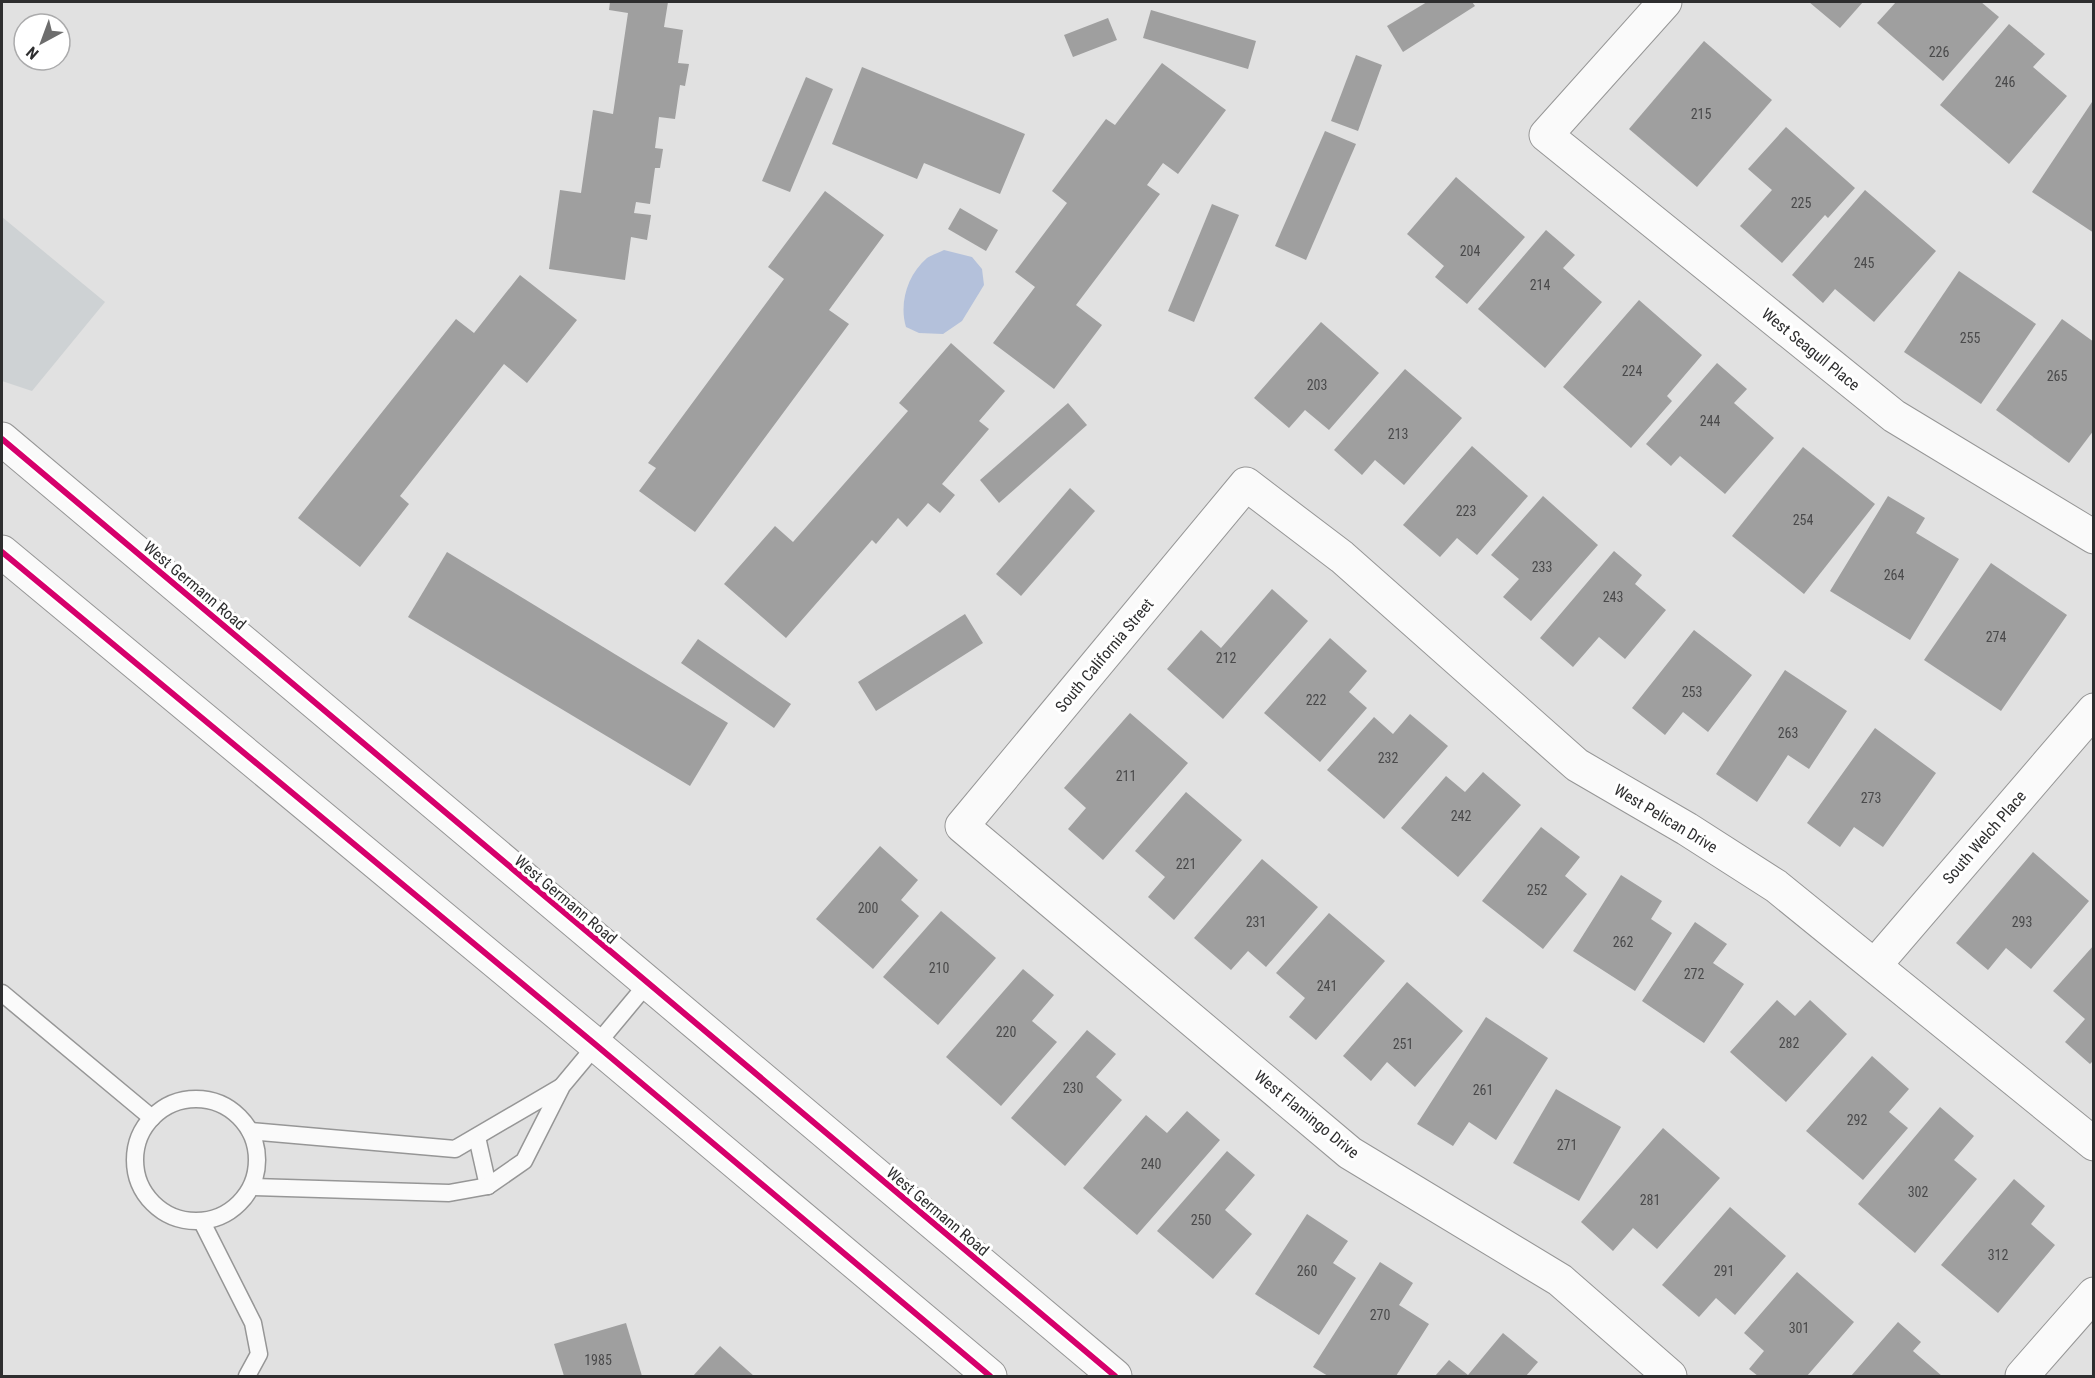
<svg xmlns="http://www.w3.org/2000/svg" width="2095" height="1378" viewBox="0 0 2095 1378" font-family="'Roboto Condensed',sans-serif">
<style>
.built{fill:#ced2d4}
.water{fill:#b4c1db}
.building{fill:#9f9f9f}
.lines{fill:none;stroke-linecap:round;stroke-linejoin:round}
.lane-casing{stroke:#969696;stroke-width:19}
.street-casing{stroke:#969696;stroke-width:35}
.secondary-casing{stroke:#969696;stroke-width:35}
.lane{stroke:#fafafa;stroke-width:16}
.street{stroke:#fafafa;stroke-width:33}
.secondary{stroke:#fafafa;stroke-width:33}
.cycleway-casing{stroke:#fff;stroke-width:10}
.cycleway{stroke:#d6006c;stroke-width:6}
.labels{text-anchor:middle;stroke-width:6;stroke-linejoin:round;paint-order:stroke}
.number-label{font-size:14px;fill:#4a4a4b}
.street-label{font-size:16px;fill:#2e2e2f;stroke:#fff}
</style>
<rect width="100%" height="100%" fill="#e1e1e1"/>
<!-- built -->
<polygon class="built" points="2,217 105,302 32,391 2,381"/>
<!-- water -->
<path class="water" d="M944,250L972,257L982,269L984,285L962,321L943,334L919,333L906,327C899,304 907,275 927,258C931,255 939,253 944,250Z"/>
<!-- building -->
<g class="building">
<polygon points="610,2 668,2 664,27 683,30 678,63 689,64 685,86 680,85 675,119 659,117 655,148 663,149 660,168 655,168 650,204 636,202 634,213 651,215 647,240 631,237 625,280 549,269 560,190 581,193 593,110 613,114 628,13 609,10"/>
<polygon points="1427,2 1472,2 1475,6 1403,52 1387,26"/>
<polygon points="1809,2 1863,2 1840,28"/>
<polygon points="1896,2 1981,2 1999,17 1943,81 1877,23"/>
<polygon points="1151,10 1256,41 1248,69 1143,38"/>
<polygon points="1108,18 1117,40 1073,57 1064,35"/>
<polygon points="2009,24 2045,54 2033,67 2067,96 2009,164 1940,105"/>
<polygon points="1704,41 1772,100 1697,187 1629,129"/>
<polygon points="1356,55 1382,65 1358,131 1331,121"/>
<polygon points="1162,63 1226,110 1178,174 1163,163 1147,185 1160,194 1076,305 1102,325 1054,389 993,343 1035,287 1015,272 1067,203 1052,191 1106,119 1115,125"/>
<polygon points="862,67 1025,134 1000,194 924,163 917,179 832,144"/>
<polygon points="806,77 833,89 790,192 762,181"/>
<polygon points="2094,99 2094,233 2032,192"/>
<polygon points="1786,127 1855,188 1828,218 1825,215 1782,263 1740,226 1772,190 1748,169"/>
<polygon points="1325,131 1356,144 1306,260 1275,246"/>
<polygon points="1456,177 1525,237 1467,304 1435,277 1444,266 1407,234"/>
<polygon points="1865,190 1936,251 1874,322 1835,289 1823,303 1792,275"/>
<polygon points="825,191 884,235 829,310 849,324 695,532 639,491 656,468 648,463 784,279 768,267"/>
<polygon points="1212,204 1239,215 1194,322 1168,311"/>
<polygon points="960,208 998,230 986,251 948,229"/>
<polygon points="1546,230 1575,255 1563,268 1602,302 1545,368 1478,309"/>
<polygon points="1959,271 2036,324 1981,404 1904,352"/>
<polygon points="520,275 577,320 527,383 504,364 400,496 409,504 360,567 298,518 456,319 474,333"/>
<polygon points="1639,300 1702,355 1667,396 1672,401 1631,448 1563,387"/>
<polygon points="2062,319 2094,342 2094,430 2069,463 1996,410"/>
<polygon points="1321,322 1379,373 1329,430 1305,410 1289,428 1254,398"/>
<polygon points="951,343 1005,391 979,421 989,429 942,484 955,495 940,513 928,503 907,527 898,518 876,544 872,540 786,638 724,584 775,526 793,542 908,411 899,403"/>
<polygon points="1717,363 1747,389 1734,403 1774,438 1725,494 1680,456 1671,466 1646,444"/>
<polygon points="1405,369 1462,418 1404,485 1375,460 1362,475 1334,450"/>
<polygon points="1068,403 1087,425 999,503 980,480"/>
<polygon points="1472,446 1528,496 1477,555 1457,538 1440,557 1403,525"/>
<polygon points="1803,447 1875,504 1804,594 1732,536"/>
<polygon points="1070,488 1095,511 1021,596 996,574"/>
<polygon points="1543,496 1598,545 1531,621 1503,597 1519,579 1491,555"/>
<polygon points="1888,496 1925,518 1916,533 1959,559 1910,640 1830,591"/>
<polygon points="1614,551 1642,575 1635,584 1666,610 1625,659 1599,637 1573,667 1540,638"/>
<polygon points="447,552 728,723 690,786 408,617"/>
<polygon points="1991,563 2067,615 2001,711 1924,660"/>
<polygon points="1272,589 1308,621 1223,719 1167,669 1201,630 1221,648"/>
<polygon points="965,614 983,643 876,711 858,682"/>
<polygon points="1694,630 1752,675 1708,732 1683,712 1665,735 1632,708"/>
<polygon points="1330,638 1367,671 1349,692 1367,708 1320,762 1264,713"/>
<polygon points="698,639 791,704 774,728 681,663"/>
<polygon points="1785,670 1847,711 1809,769 1788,755 1757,802 1716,774"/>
<polygon points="1130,713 1188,763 1103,860 1068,829 1086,808 1064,788"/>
<polygon points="1410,714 1448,746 1384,819 1327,770 1374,717 1393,734"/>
<polygon points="1875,728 1936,773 1883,847 1854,827 1840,847 1807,823"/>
<polygon points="1483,772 1521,805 1458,877 1401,828 1446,776 1465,792"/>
<polygon points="1186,792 1242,840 1174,920 1148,897 1165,877 1135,851"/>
<polygon points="1541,827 1580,857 1565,876 1587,894 1543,949 1482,901"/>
<polygon points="880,846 918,880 901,900 919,916 873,969 816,919"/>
<polygon points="2033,852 2089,901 2031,969 2006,948 1988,970 1956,943"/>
<polygon points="1262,859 1318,907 1266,967 1248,951 1231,970 1194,938"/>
<polygon points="1621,875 1662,901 1651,919 1672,933 1635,991 1573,951"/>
<polygon points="941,911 996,958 938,1025 883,977"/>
<polygon points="1329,913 1385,961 1316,1040 1289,1017 1305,998 1276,973"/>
<polygon points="1695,922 1727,944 1713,963 1744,984 1704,1043 1642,1001"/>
<polygon points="2094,945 2094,1060 2090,1064 2065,1042 2085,1019 2053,991"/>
<polygon points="1023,969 1054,995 1032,1021 1057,1042 1001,1106 946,1057"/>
<polygon points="1407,982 1463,1031 1415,1087 1387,1062 1371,1081 1343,1056"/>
<polygon points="1777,1000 1795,1016 1810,1000 1847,1034 1786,1102 1730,1052"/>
<polygon points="1486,1017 1548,1058 1496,1140 1469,1122 1453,1146 1417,1124"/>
<polygon points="1087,1030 1116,1054 1096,1077 1122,1100 1065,1166 1011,1118"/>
<polygon points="1872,1056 1909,1089 1889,1112 1908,1128 1863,1180 1806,1131"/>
<polygon points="1556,1089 1621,1127 1579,1201 1513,1163"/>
<polygon points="1940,1107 1974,1136 1954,1160 1977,1179 1915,1253 1858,1204"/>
<polygon points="1187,1111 1220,1140 1137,1235 1083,1188 1146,1115 1167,1133"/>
<polygon points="1663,1128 1720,1178 1657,1249 1633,1228 1613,1251 1581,1222"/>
<polygon points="1227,1151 1255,1175 1225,1210 1252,1234 1213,1279 1157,1231"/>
<polygon points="2014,1179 2045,1206 2031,1224 2055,1245 1998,1313 1941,1265"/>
<polygon points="1730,1207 1786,1256 1735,1315 1716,1298 1699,1317 1662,1285"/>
<polygon points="1307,1214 1348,1241 1333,1263 1356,1278 1319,1335 1255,1294"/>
<polygon points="1380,1262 1413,1283 1399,1305 1429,1324 1396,1376 1328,1376 1313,1367"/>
<polygon points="1797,1272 1854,1322 1807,1376 1758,1376 1749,1369 1764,1351 1744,1333"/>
<polygon points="1898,1322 1921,1342 1913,1351 1942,1376 1851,1376"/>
<polygon points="626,1323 642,1376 564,1376 554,1344"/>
<polygon points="1503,1333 1538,1362 1526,1376 1435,1376 1449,1360 1468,1375"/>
<polygon points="720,1346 754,1376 693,1376"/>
</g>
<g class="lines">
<!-- lane casing -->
<g class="lane-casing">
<g id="lane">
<polyline points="2,993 152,1118"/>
<circle cx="196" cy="1160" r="61"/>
<polyline points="250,1131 455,1149 561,1087"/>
<polyline points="477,1137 488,1186"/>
<polyline points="252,1187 449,1193 488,1186 524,1161 562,1086 647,984"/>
<polyline points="202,1222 253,1323 259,1354 247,1376"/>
</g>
</g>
<!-- street casing -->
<g class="street-casing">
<g id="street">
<polyline points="1665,2 1546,135 1894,416 2094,537"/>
<polyline points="1875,965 2094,710"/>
<polyline points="1670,1376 1560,1280 1350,1153 962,826 1246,484 1342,557 1577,765 1687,829 1776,886 2094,1144"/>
<polyline points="2022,1376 2094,1294"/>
</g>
</g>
<!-- secondary casing -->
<g class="secondary-casing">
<g id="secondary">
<polyline points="2,439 1115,1376"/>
<polyline points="2,552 596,1045 990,1376"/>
</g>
</g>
<!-- lane -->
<use href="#lane" class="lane"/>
<!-- street -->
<use href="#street" class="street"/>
<!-- secondary -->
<use href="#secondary" class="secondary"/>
<!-- cycleway casing -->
<g class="cycleway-casing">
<g id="cycleway">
<polyline points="2,439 1115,1376"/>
<polyline points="2,552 596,1045 990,1376"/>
</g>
</g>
<!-- cycleway -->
<use href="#cycleway" class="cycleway"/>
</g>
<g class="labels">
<!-- number labels -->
<g class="number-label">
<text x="1939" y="57">226</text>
<text x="2005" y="87">246</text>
<text x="1701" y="119">215</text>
<text x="1801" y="208">225</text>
<text x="1470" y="256">204</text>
<text x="1864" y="268">245</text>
<text x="1540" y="290">214</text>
<text x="1970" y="343">255</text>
<text x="1632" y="376">224</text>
<text x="2057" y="381">265</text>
<text x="1317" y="390">203</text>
<text x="1710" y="426">244</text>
<text x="1398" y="439">213</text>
<text x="1466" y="516">223</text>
<text x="1803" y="525">254</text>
<text x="1542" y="572">233</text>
<text x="1894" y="580">264</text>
<text x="1613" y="602">243</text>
<text x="1996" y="642">274</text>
<text x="1226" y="663">212</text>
<text x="1692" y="697">253</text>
<text x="1316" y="705">222</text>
<text x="1788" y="738">263</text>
<text x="1388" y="763">232</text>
<text x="1126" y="781">211</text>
<text x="1871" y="803">273</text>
<text x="1461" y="821">242</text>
<text x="1186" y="869">221</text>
<text x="1537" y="895">252</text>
<text x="868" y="913">200</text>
<text x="1256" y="927">231</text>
<text x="2022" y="927">293</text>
<text x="1623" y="947">262</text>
<text x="939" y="973">210</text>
<text x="1694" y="979">272</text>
<text x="1327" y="991">241</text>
<text x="1006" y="1037">220</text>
<text x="1789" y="1048">282</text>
<text x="1403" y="1049">251</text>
<text x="1073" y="1093">230</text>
<text x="1483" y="1095">261</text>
<text x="1857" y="1125">292</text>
<text x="1567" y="1150">271</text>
<text x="1151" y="1169">240</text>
<text x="1918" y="1197">302</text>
<text x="1650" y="1205">281</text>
<text x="1201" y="1225">250</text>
<text x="1998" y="1260">312</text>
<text x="1307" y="1276">260</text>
<text x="1724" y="1276">291</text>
<text x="1380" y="1320">270</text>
<text x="1799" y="1333">301</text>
<text x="598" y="1365">1985</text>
</g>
<!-- street labels -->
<g class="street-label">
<text transform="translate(1811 349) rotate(39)" y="6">West Seagull Place</text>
<text transform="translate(195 585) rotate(40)" y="6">West Germann Road</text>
<text transform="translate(1104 655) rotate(-50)" y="6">South California Street</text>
<text transform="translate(1666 818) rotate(31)" y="6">West Pelican Drive</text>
<text transform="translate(1984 837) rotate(-49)" y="6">South Welch Place</text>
<text transform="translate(566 899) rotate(40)" y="6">West Germann Road</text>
<text transform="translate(1307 1114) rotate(39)" y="6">West Flamingo Drive</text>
<text transform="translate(938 1211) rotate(40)" y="6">West Germann Road</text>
</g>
</g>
<!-- border -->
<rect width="2095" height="1378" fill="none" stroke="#2e2e2f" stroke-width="6"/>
<!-- north arrow -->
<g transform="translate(42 42) rotate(221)"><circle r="28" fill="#ffffff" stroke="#ababac" stroke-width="1.5"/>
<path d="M0-4.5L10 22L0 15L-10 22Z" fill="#6d6d6d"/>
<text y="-9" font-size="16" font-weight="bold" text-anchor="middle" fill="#2e2e2f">N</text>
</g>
</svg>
